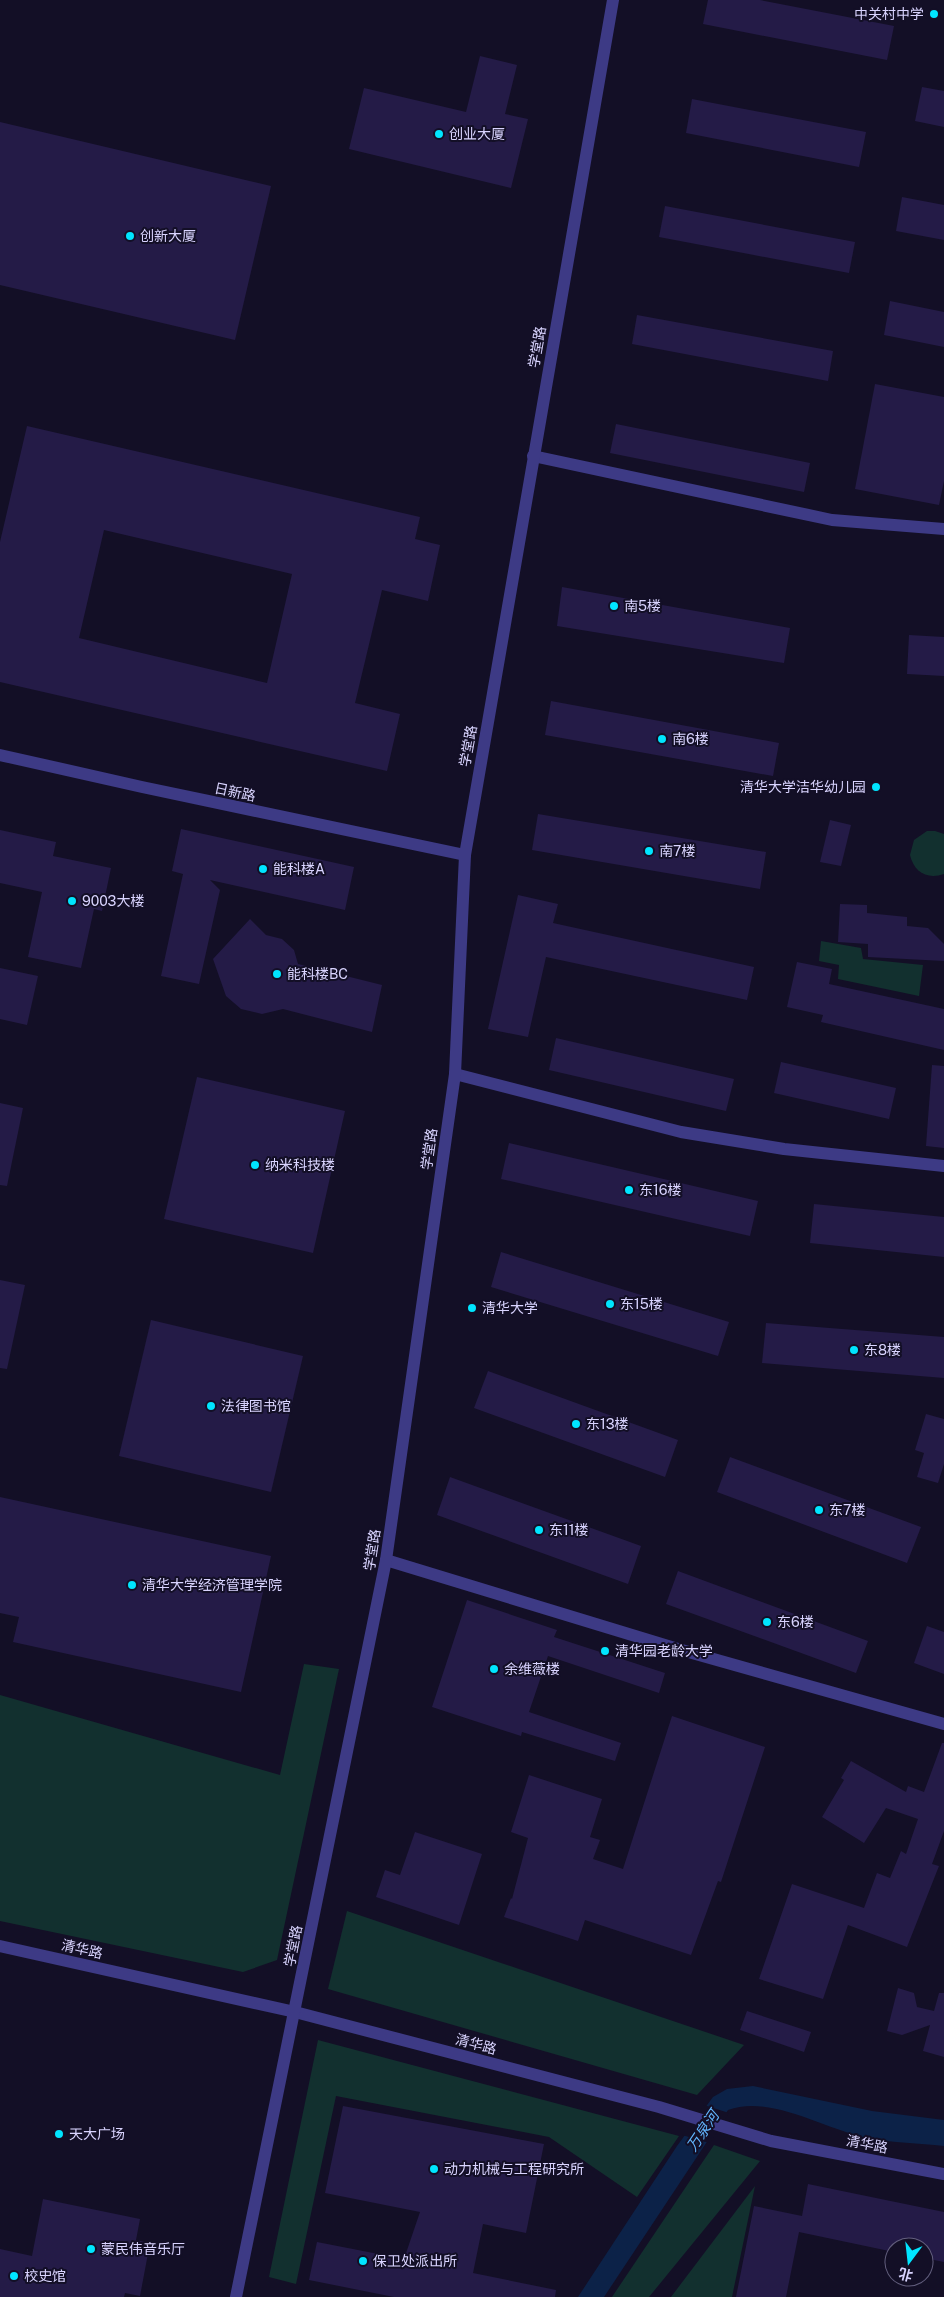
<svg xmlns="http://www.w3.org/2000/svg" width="944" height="2297" viewBox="0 0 944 2297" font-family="'Public Sans','Noto Sans SC',sans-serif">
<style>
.green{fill:#12302f}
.water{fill:#0c2248}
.pier{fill:#130f26}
.building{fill:#241b47;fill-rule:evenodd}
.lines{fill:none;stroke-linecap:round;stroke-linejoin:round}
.minor{stroke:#3d3a85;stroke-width:12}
.poi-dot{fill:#00e5ff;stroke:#130f26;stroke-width:2}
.labels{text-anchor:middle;stroke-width:4;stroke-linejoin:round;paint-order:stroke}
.poi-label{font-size:14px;fill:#d9d4ff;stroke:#130f26;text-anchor:start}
.street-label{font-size:14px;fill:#d9d4ff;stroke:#130f26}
.water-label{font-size:15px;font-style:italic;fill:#62b6ff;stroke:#130f26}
</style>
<rect width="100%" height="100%" fill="#130f26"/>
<!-- green -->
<g class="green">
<path d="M927,831H935L944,834V874C927,880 914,872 910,855L914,840Z"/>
<polygon points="821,941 861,948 863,959 923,965 919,996 838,979 839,965 819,961"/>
<polygon points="304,1664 339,1669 277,1960 243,1972 0,1921 0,1695 280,1775"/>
<polygon points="347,1911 744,2045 697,2095 328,1989"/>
<polygon points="318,2040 679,2136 637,2197 549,2137 336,2096 296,2284 269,2277"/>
<polygon points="714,2145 760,2161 649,2297 612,2297"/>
<polygon points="755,2186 732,2297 671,2297"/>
</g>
<!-- water -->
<path class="water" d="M753,2086L872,2111L944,2120V2146C919,2143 893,2143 868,2138C826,2130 770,2094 728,2110L604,2297H578L677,2146L713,2097L727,2089Z"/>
<!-- pier -->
<polygon class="pier" points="704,2105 729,2113 710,2143 682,2135"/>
<!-- building -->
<g class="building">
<polygon points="708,0 760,0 894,26 887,60 703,24"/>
<polygon points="480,56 517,65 505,114 528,119 511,188 349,149 364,88 466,112"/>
<polygon points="922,87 944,91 944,127 915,121"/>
<polygon points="692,99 866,132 859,167 686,133"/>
<polygon points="0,122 271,186 235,340 0,285"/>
<polygon points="902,197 944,205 944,240 896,231"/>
<polygon points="665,206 855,242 849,273 659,237"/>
<polygon points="890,301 944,312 944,347 884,335"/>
<polygon points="637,315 833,351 828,381 632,344"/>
<polygon points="875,384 944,397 944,481 939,505 855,489"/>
<polygon points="616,424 810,463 804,492 610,453"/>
<path d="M27,426L420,517L415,539L440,545L428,601L382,590L355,703L400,714L387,771L0,682V542ZM104,530L292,574L267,683L79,638Z"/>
<polygon points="562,587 790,628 784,663 557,626"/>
<polygon points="909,635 944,637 944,676 907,674"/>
<polygon points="551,701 779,743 773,776 545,735"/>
<polygon points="538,814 766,852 760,889 532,850"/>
<polygon points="830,820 851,825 841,866 820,862"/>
<polygon points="181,829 354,867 345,910 210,880 220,890 199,984 161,976 183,874 172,871"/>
<polygon points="0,830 56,842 53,856 111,868 102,911 94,909 81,968 28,957 42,892 0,883"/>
<polygon points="518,895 558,904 553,923 754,967 747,1000 546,957 528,1037 488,1029"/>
<polygon points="840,904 867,905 867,913 907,917 907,926 928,928 944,944 944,961 868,957 868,944 838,942"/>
<polygon points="250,919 266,935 282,939 294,950 298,964 382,985 372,1032 283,1009 262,1014 241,1009 226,996 213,959"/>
<polygon points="797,962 832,969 829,984 944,1009 944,1050 821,1022 823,1015 787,1007"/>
<polygon points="0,968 38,976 27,1025 0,1019"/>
<polygon points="556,1038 734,1079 726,1111 549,1070"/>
<polygon points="781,1062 896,1088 889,1119 774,1093"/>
<polygon points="932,1065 944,1066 944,1148 926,1146"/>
<polygon points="197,1077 345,1111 313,1253 164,1219"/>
<polygon points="0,1103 23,1108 7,1186 0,1185"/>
<polygon points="509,1143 758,1201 750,1236 501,1179"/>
<polygon points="814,1204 944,1217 944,1257 810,1243"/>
<polygon points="501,1252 729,1322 718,1356 491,1287"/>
<polygon points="0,1280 25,1285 7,1369 0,1368"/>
<polygon points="151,1320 303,1356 271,1492 119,1456"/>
<polygon points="766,1323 944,1337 944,1378 762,1363"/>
<polygon points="488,1371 678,1440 665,1477 474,1408"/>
<polygon points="926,1414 944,1419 944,1464 938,1483 917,1477 924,1453 915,1450"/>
<polygon points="730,1457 921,1527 907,1563 717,1492"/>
<polygon points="450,1477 641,1546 628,1584 437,1515"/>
<polygon points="0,1497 271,1556 241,1692 13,1642 19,1617 0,1613"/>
<polygon points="678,1571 868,1641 856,1673 666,1604"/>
<polygon points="467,1600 557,1630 554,1637 665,1673 659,1693 548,1656 529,1712 621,1743 615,1761 522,1732 521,1736 432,1707"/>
<polygon points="927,1626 944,1632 944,1674 914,1663"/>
<polygon points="672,1716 765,1747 721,1882 718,1881 691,1955 585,1920 578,1941 504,1917 511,1898 512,1899 528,1838 511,1832 529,1775 602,1799 590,1837 600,1840 593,1859 623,1869"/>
<polygon points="942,1743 944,1743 944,1831 932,1864 939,1866 907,1947 848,1925 823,1999 759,1979 792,1884 864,1908 877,1873 890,1878 901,1851 906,1854 918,1819 886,1808 864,1843 822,1817 844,1780 841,1778 851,1761 906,1792 908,1786 924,1792"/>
<polygon points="415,1832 482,1854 459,1925 376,1897 385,1870 400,1875"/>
<polygon points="898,1988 914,1993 917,2007 934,2011 939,1993 944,1993 944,2057 923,2051 930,2025 902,2035 887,2031"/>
<polygon points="747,2011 811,2032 804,2052 740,2030"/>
<polygon points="343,2106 544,2144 526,2233 483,2224 473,2273 556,2290 555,2297 394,2297 309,2280 317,2242 404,2259 420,2212 325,2193"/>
<polygon points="808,2184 944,2212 944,2262 924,2258 924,2247 894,2247 894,2252 799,2232 786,2297 736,2297 754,2206 802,2216"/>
<polygon points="43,2199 140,2219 136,2240 150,2243 140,2296 125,2293 124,2297 0,2297 0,2249 32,2256"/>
</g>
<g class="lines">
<!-- minor -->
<g class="minor">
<polyline points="533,456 832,520 944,529"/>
<polyline points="0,755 142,787 465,855"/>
<polyline points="455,1074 681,1132 784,1149 944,1166"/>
<polyline points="386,1560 678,1649 944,1724"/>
<polyline points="0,1946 295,2012 659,2107 771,2141 944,2174"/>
<polyline points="236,2297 386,1560 455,1074 465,855 613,0"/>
</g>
</g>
<!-- markers -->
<g class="poi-dot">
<circle cx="934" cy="14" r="5"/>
<circle cx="439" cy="134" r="5"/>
<circle cx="130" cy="236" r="5"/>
<circle cx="614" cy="606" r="5"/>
<circle cx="662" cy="739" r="5"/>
<circle cx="876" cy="787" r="5"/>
<circle cx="649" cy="851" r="5"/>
<circle cx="263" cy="869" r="5"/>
<circle cx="72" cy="901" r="5"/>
<circle cx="277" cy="974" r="5"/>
<circle cx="255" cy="1165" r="5"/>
<circle cx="629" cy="1190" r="5"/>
<circle cx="610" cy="1304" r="5"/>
<circle cx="472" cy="1308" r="5"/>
<circle cx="854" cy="1350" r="5"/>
<circle cx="211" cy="1406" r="5"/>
<circle cx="576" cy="1424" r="5"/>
<circle cx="819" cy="1510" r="5"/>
<circle cx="539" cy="1530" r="5"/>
<circle cx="132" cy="1585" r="5"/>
<circle cx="767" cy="1622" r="5"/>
<circle cx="605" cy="1651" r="5"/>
<circle cx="494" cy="1669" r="5"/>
<circle cx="59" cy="2134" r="5"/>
<circle cx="434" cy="2169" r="5"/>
<circle cx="91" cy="2249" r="5"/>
<circle cx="363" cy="2261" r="5"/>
<circle cx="14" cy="2276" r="5"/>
</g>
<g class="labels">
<!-- poi labels -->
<g class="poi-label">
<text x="924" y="19" text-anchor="end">中关村中学</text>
<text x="449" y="139">创业大厦</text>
<text x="140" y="241">创新大厦</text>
<text x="624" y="611">南5楼</text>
<text x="672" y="744">南6楼</text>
<text x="866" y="792" text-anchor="end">清华大学洁华幼儿园</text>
<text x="659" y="856">南7楼</text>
<text x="273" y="874">能科楼A</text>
<text x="82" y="906">9003大楼</text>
<text x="287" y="979">能科楼BC</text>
<text x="265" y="1170">纳米科技楼</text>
<text x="639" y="1195">东16楼</text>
<text x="620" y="1309">东15楼</text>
<text x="482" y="1313">清华大学</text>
<text x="864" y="1355">东8楼</text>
<text x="221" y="1411">法律图书馆</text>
<text x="586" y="1429">东13楼</text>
<text x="829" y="1515">东7楼</text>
<text x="549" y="1535">东11楼</text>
<text x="142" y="1590">清华大学经济管理学院</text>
<text x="777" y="1627">东6楼</text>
<text x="615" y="1656">清华园老龄大学</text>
<text x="504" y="1674">余维薇楼</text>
<text x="69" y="2139">天大广场</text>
<text x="444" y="2174">动力机械与工程研究所</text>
<text x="101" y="2254">蒙民伟音乐厅</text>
<text x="373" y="2266">保卫处派出所</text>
<text x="24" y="2281">校史馆</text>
</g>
<!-- street labels -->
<g class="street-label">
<text transform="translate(537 347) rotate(-80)" y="5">学堂路</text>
<text transform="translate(468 746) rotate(-80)" y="5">学堂路</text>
<text transform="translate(235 792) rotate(12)" y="5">日新路</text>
<text transform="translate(429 1149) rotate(-82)" y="5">学堂路</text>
<text transform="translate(372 1550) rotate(-81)" y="5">学堂路</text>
<text transform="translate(293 1946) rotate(-79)" y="5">学堂路</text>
<text transform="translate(82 1949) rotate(13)" y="5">清华路</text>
<text transform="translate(476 2044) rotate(15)" y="5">清华路</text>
<text transform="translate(867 2144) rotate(11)" y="5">清华路</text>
</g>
<!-- water labels -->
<g class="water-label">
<text transform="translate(703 2131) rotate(-56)" y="5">万泉河</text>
</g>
</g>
<!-- north arrow -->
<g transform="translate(909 2262) rotate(195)"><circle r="24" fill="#130f26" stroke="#625e7d"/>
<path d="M0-4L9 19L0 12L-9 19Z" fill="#00e5ff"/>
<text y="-8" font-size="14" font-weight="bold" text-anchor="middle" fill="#d9d4ff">北</text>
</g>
</svg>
